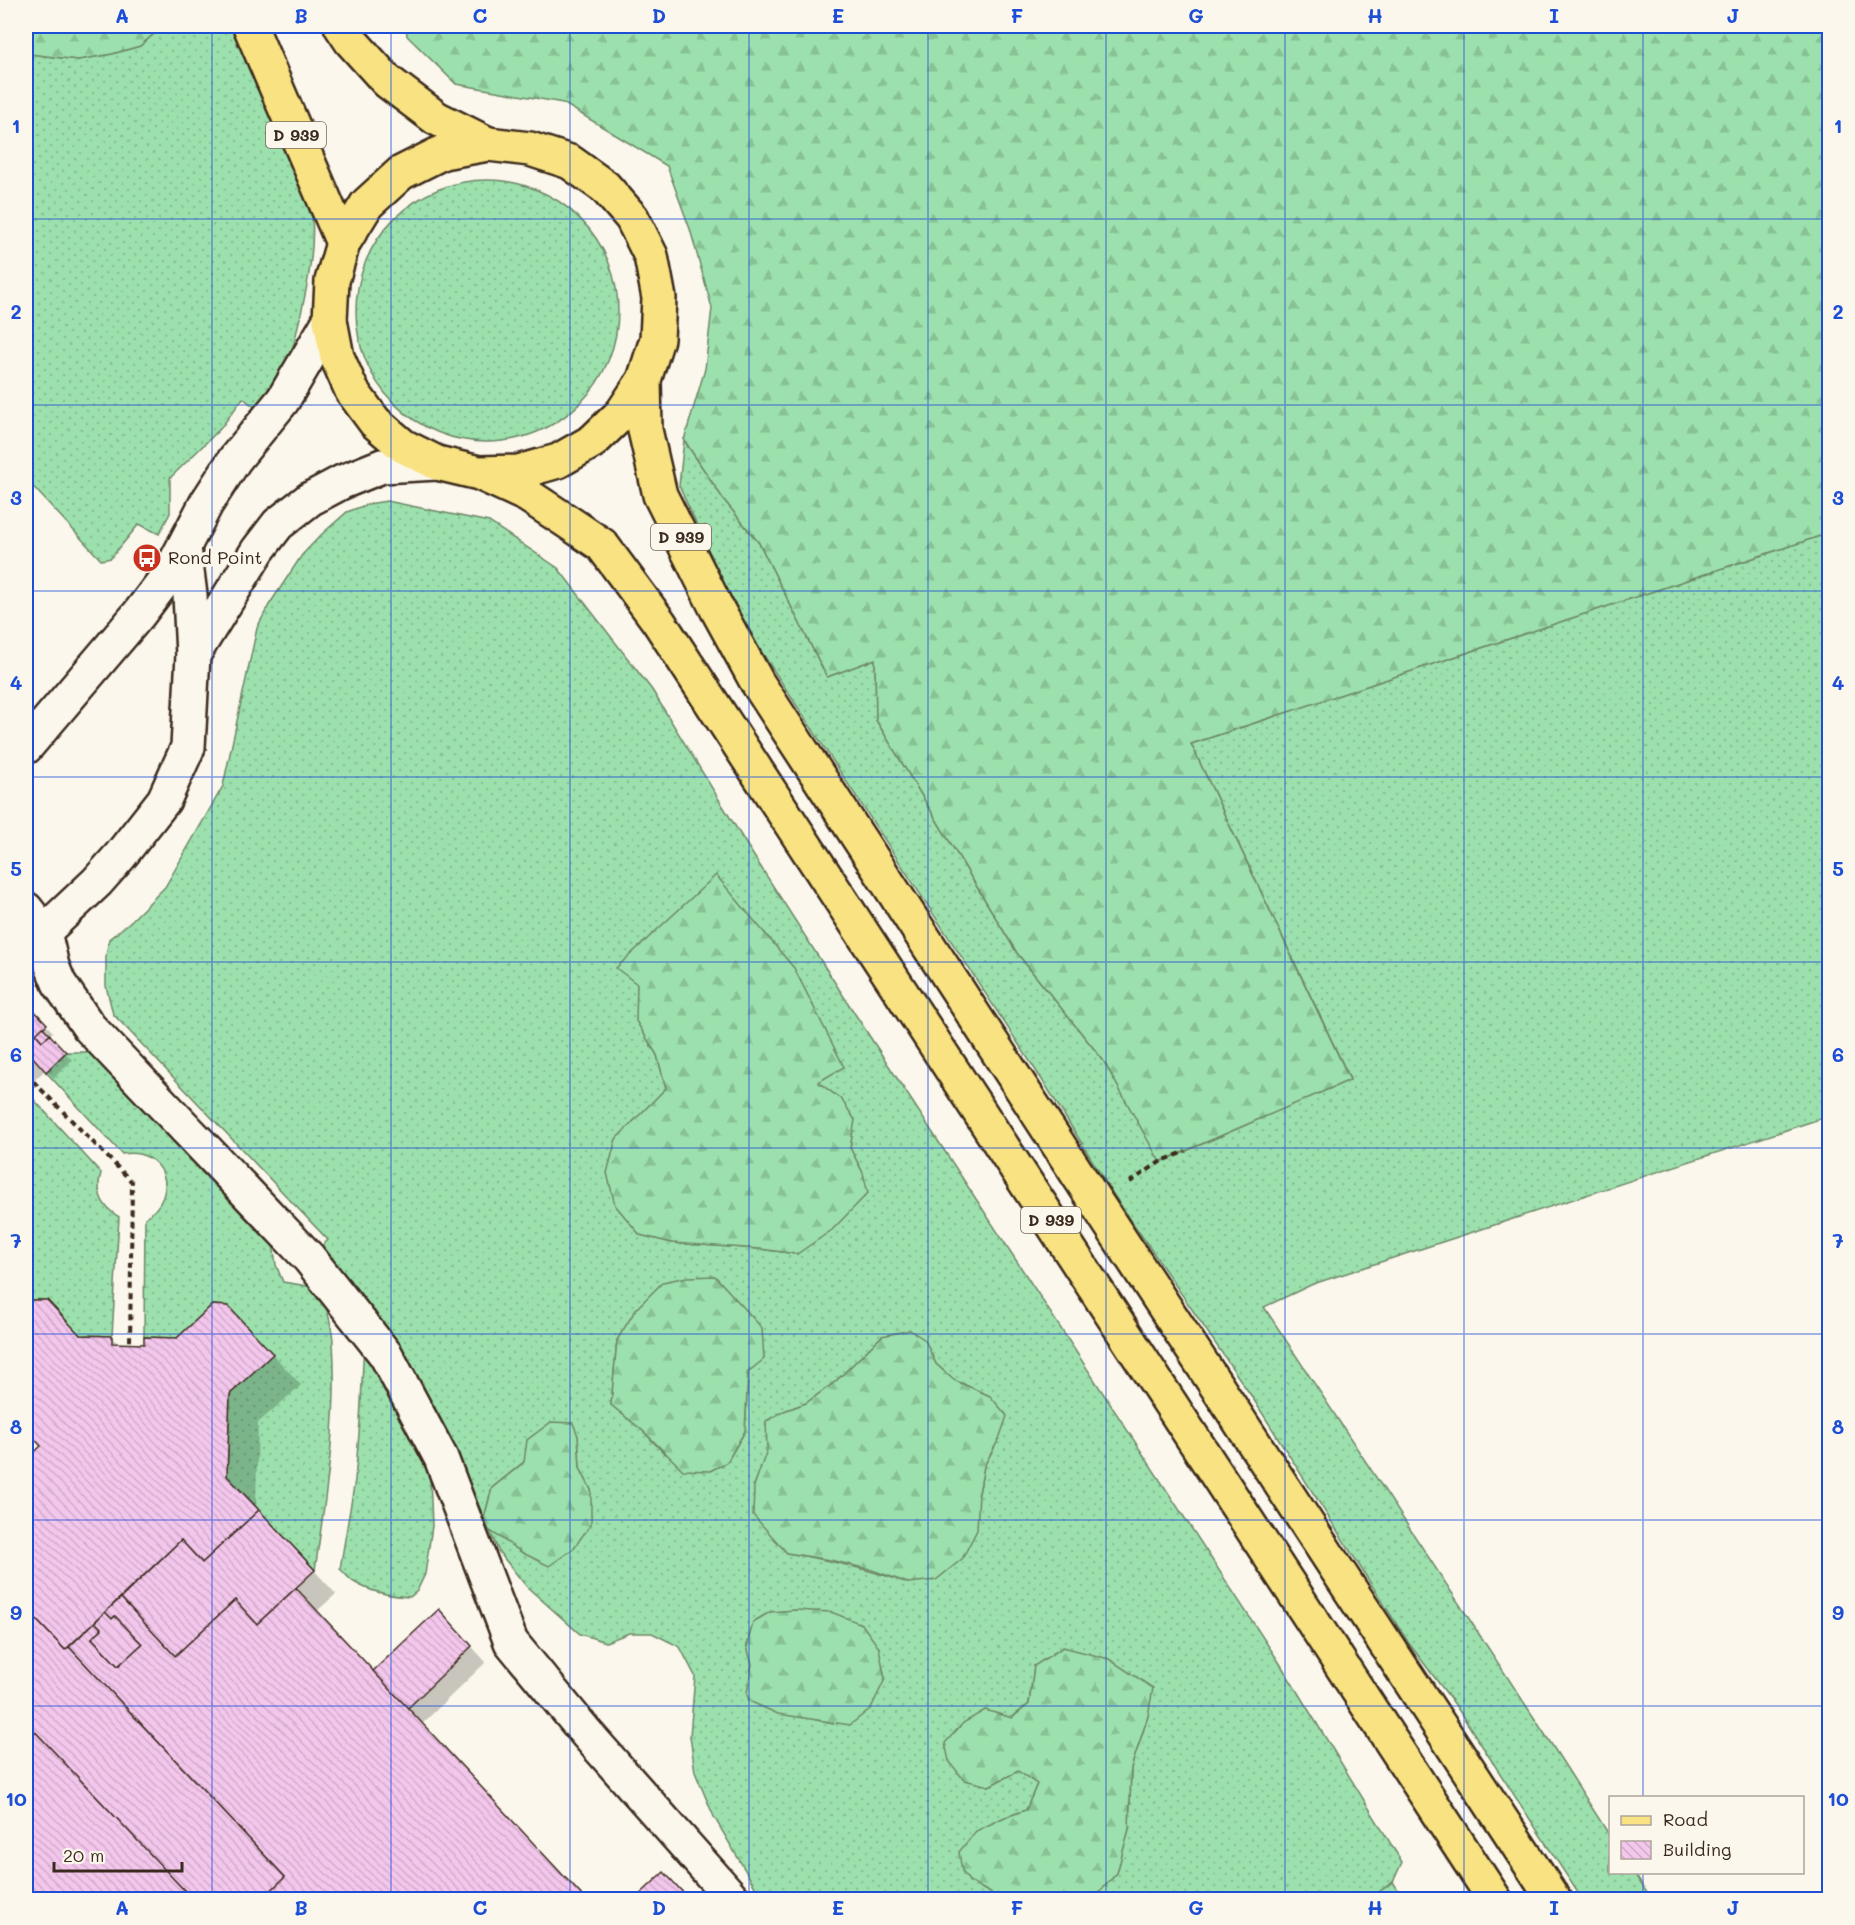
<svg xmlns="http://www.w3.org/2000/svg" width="1855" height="1925" viewBox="0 0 1855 1925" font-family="Mali,sans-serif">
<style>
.grass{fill:url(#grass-dots);stroke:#6c8666;stroke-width:1.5;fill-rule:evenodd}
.forest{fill:url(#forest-firs);stroke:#6c8666;stroke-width:1.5}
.shadow{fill:#0003}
.building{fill:url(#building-back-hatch);stroke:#3b2a1e;stroke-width:1.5}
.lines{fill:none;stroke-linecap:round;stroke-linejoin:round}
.minor-casing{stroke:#3b2a1e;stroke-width:38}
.major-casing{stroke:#3b2a1e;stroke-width:38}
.path{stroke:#3b2a1e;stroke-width:4;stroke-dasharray:6 4.5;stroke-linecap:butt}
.minor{stroke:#fbf7ec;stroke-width:33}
.major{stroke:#f8e281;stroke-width:33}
.grid{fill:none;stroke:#1d4ed8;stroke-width:1.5;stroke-opacity:0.55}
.labels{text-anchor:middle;stroke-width:6;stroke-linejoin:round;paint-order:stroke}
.shield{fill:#fbf7ec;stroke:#75685c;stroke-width:1.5}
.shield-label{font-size:16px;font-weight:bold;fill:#3b2a1e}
.poi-label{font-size:18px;fill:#3b2a1e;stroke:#fbf7ec;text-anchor:start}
.neatline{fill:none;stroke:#1d4ed8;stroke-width:2}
.grid-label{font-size:20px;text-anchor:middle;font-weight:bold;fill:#1d4ed8}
</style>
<defs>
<pattern id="grass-dots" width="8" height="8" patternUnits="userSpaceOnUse" patternTransform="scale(1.5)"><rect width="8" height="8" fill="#9ce1ad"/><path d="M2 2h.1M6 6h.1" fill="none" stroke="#87c194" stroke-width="1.8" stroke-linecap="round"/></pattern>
<pattern id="forest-firs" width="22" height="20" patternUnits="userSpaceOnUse" patternTransform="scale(1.5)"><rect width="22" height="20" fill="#9ce1ad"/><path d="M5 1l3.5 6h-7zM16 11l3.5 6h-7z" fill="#87c194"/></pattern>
<pattern id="building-back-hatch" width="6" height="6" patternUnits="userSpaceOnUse" patternTransform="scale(1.5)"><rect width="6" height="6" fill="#f3c6ec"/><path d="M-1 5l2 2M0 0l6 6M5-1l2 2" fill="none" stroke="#d1aaca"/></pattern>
</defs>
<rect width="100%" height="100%" fill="#fbf7ec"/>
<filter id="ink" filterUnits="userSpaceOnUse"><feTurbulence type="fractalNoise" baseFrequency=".0167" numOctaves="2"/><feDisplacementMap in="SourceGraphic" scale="12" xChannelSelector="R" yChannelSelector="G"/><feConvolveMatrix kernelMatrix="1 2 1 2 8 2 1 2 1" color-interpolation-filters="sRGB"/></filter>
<g filter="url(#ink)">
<!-- grass -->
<g class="grass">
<path d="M163,26H236L311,203C316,241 309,280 300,318C297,328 296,339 292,349C283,371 270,389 257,409L243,398L220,429L170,478V513L159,534L139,524L111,558L101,560L26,479V58L30,54L78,60L112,54L140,46Z"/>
<circle cx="487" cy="311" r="131"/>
<polygon points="684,440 724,500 759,543 827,677 875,659 876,720 1017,953 1103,1060 1161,1162 1350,1079 1191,744 1829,533 1829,1116 1313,1284 1264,1307 1550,1742 1610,1836 1610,1872 1634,1873 1651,1899 1582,1899 1456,1706 1408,1642 1252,1397 1113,1194 1048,1089 740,619 679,486"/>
<path d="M387,501L489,522L558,568L652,690L748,847L855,1014L1279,1662L1402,1862L1393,1882L1369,1899H1093L1117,1873L1129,1829L1131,1768L1148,1716L1034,1666L1029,1704L1011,1718L985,1710L989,1786L1018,1771L1037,1784L1026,1810L1003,1818L977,1831L969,1881L1001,1899H762L714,1817L695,1772L690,1736L695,1676L680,1647L652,1633H629L606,1642L580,1634L526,1586L499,1552L466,1476L414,1375L318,1250L328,1240L113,1014L106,986V956L109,939L129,923L165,887L223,786L257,628L269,605L302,555L322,534L347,512L368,504ZM637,984L843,1067L818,1082L842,1100L854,1120L850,1148L863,1173L797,1254L760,1249L672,1243L641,1235L615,1205L643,1113L666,1088L657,1055L637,1021ZM730,1295L747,1311L764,1358L748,1372L745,1431L727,1462L710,1471L664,1453L642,1430L611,1405L617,1340ZM882,1336L924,1340L936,1364L954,1380L990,1396L999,1439L984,1466L979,1493L908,1583C868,1569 829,1560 787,1553L754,1486L784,1411L806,1403L835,1382ZM578,1436L580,1468L591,1490L523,1553L489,1530L484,1518L492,1488L524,1462ZM770,1612L833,1724L809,1718L747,1694L752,1664L747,1646L753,1622Z"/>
<path d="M66,1052H98L272,1236L276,1265L283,1282L320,1288C326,1305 332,1324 333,1342C338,1418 326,1495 315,1570L227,1476L230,1394L272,1354L227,1306L212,1305L177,1338L144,1337L145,1218C182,1194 164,1147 122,1154L46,1072Z"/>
<path d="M26,1091L101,1173C95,1193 102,1207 119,1217L112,1336L80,1335L47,1300H32L26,1306Z"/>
<path d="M364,1343L426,1453L430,1476L432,1526L425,1574L417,1591L410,1597C392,1596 370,1592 354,1582C349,1579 345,1573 340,1569L355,1480L360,1422Z"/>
</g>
<!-- forest -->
<g class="forest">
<polygon points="26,26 163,26 140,46 112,54 78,60 30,54 26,58"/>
<polygon points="406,26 1829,26 1829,533 1191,744 1350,1080 1160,1162 1103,1060 1017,953 876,720 875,659 827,677 759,543 724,500 684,440 705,369 712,308 690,229 667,166 563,103 456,84 407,36"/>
<polygon points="716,875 794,968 844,1067 818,1082 842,1100 855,1120 850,1148 863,1173 868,1193 832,1230 797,1254 760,1249 672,1243 640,1235 615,1205 607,1173 616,1139 666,1088 657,1055 636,1021 637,984 616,968"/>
<polygon points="715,1276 762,1328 764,1359 748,1372 745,1431 727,1462 710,1471 683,1470 642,1430 611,1405 617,1340 636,1309 663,1282 687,1277"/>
<polygon points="910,1330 925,1340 936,1364 954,1380 990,1396 1007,1416 999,1439 984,1466 979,1493 977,1530 962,1559 936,1580 908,1583 872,1570 830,1560 787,1553 753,1515 754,1486 767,1450 766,1421 784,1411 806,1403 835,1382 882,1336"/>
<polygon points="551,1422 573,1423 578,1436 580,1468 591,1490 591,1524 573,1549 549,1566 523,1553 489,1530 484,1518 492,1488 524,1462 527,1440"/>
<polygon points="795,1610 831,1612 862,1624 879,1648 885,1679 871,1708 850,1725 778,1714 749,1701 747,1694 752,1664 747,1646 753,1622 770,1612"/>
<polygon points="1063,1647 1109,1659 1153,1688 1148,1716 1131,1768 1129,1829 1117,1873 1093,1899 1001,1899 969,1881 962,1871 959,1852 976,1831 1003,1818 1026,1810 1037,1784 1018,1771 989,1786 964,1780 949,1761 945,1743 963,1723 985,1710 1012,1718 1029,1704 1034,1666"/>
<polygon points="1393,1882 1404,1899 1369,1899"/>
</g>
<!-- shadow -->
<g class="shadow">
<polygon points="27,1005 53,1032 49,1035 72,1060 54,1078 45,1070 26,1088 26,1007"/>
<polygon points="33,1301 80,1336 112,1337 119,1345 145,1346 257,1337 301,1385 258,1423 256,1507 336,1594 317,1611 374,1672 453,1626 486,1662 422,1724 585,1900 26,1900 26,1463 43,1446 26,1428 26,1308"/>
</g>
<!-- building -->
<g class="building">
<polygon points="27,1003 47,1024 26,1044 26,1005"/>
<polygon points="43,1027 50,1035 42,1041 36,1034"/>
<polygon points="36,1034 42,1041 50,1035 66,1052 46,1072 31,1055 33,1052 26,1044"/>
<polygon points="26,1044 33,1052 26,1060"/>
<polygon points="32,1300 47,1300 80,1335 112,1336 112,1343 144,1344 144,1337 177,1338 212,1305 228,1306 273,1354 230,1394 227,1476 259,1510 202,1563 181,1540 65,1650 26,1609 26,1460 41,1446 26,1430 26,1306"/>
<polygon points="259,1510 315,1570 257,1624 235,1600 175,1656 121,1598 181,1540 202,1563"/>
<polygon points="296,1588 408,1708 586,1900 261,1900 285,1877 69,1647 95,1622 102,1629 92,1638 118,1666 142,1644 115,1616 112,1619 105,1612 121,1598 175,1656 235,1600 257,1624"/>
<polygon points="26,1609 65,1650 69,1647 285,1877 261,1900 193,1900 26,1722"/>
<polygon points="439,1609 472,1646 408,1708 373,1671"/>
<polygon points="105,1612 112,1619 115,1616 142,1644 118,1666 92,1638 102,1629 95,1622"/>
<polygon points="26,1722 184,1890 174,1900 26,1900"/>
<polygon points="664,1872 690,1900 634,1900"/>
<polygon points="184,1890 193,1900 174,1900"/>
</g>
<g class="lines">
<!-- minor casing -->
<g class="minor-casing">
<g id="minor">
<polyline points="193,655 258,550 278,524 310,499 342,482 382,466 437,463"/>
<polyline points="26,747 139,614 170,573 206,504 235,459 283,400 330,320"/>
<polyline points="26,909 44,932 52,966 59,983 89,1027 309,1258 386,1355 441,1458 511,1642 587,1734 734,1900"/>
<polyline points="29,946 97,882 120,856 164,800 188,747 193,655 190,595 184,548"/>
</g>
</g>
<!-- major casing -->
<g class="major-casing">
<g id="major">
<polyline points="250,26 343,243"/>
<polyline points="341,26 351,41 387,81 436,118 488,144"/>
<polyline points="644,380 645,430 660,495 717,609 757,682 1097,1204 1554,1900"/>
<polyline points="479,473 519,472 558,461 593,441 622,413 644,380 657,339 659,298 651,256 632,218 605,187 570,162 530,149 488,144 443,152 401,173 367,204 343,243 332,281 330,320 337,357 352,391 375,422 403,446 437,463 479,473 527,495 568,522 602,545 659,622 1495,1900"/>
</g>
</g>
<!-- path -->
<g class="path">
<polyline points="26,1074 132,1182 130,1344"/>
<polyline points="1130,1182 1160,1162 1186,1151"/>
</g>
<!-- minor -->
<use href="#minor" class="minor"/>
<!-- major -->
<use href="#major" class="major"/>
</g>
</g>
<!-- grid -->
<path class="grid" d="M212,26V1900M391,26V1900M570,26V1900M749,26V1900M928,26V1900M1106,26V1900M1285,26V1900M1464,26V1900M1643,26V1798M26,219H1830M26,405H1830M26,591H1830M26,777H1830M26,962H1830M26,1148H1830M26,1334H1830M26,1520H1830M26,1706H1830M1643,1872V1900"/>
<!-- icons -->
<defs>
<g id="bus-disc" transform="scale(1.5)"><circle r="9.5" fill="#c8321e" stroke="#fbf7ec"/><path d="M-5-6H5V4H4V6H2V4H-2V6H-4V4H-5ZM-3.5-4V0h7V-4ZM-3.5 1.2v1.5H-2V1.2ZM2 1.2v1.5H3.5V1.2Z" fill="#fff"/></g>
</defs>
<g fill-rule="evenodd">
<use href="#bus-disc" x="147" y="558"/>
</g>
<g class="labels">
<!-- shield labels -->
<g class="shield">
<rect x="266" y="122" width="60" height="26" rx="4.5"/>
<rect x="651" y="524" width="60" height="26" rx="4.5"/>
<rect x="1021" y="1207" width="60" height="26" rx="4.5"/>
</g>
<g class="shield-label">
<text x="296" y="141">D 939</text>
<text x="681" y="543">D 939</text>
<text x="1051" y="1226">D 939</text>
</g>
<!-- poi labels -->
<g class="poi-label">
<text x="168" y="564">Rond Point</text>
</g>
</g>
<!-- margin -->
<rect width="1855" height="1925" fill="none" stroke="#fbf7ec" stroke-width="66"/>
<!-- legend -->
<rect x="1609" y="1796" width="195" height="78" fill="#fbf7ec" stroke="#aea59a" stroke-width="1.5"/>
<rect x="1621" y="1816" width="30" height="9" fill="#f8e281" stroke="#aea59a" stroke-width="1.5"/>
<text x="1663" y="1826" font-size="18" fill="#3b2a1e">Road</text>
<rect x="1621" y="1841" width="30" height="18" fill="url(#building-back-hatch)" stroke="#aea59a" stroke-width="1.5"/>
<text x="1663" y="1856" font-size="18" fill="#3b2a1e">Building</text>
<!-- scale -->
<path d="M54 1862v9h128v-9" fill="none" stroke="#3b2a1e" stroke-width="3"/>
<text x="63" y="1862" font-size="18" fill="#3b2a1e" stroke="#fbf7ec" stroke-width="4.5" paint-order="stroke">20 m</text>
<rect x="33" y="33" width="1789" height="1859" class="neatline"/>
<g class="grid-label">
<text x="122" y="23">A</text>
<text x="301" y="23">B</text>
<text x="480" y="23">C</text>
<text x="659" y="23">D</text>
<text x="838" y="23">E</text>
<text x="1017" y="23">F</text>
<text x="1196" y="23">G</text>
<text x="1375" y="23">H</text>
<text x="1554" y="23">I</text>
<text x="1733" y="23">J</text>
<text x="16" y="133">1</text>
<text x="1838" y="133">1</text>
<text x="16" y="319">2</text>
<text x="1838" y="319">2</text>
<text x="16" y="505">3</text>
<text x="1838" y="505">3</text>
<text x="16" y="690">4</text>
<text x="1838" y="690">4</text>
<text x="16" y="876">5</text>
<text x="1838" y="876">5</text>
<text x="16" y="1062">6</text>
<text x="1838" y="1062">6</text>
<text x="16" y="1248">7</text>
<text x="1838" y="1248">7</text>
<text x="16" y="1434">8</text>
<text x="1838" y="1434">8</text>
<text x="16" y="1620">9</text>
<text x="1838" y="1620">9</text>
<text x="16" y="1806">10</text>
<text x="1838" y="1806">10</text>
<text x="122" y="1915">A</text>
<text x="301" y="1915">B</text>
<text x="480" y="1915">C</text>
<text x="659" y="1915">D</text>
<text x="838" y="1915">E</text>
<text x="1017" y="1915">F</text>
<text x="1196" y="1915">G</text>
<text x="1375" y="1915">H</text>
<text x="1554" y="1915">I</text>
<text x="1733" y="1915">J</text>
</g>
</svg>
